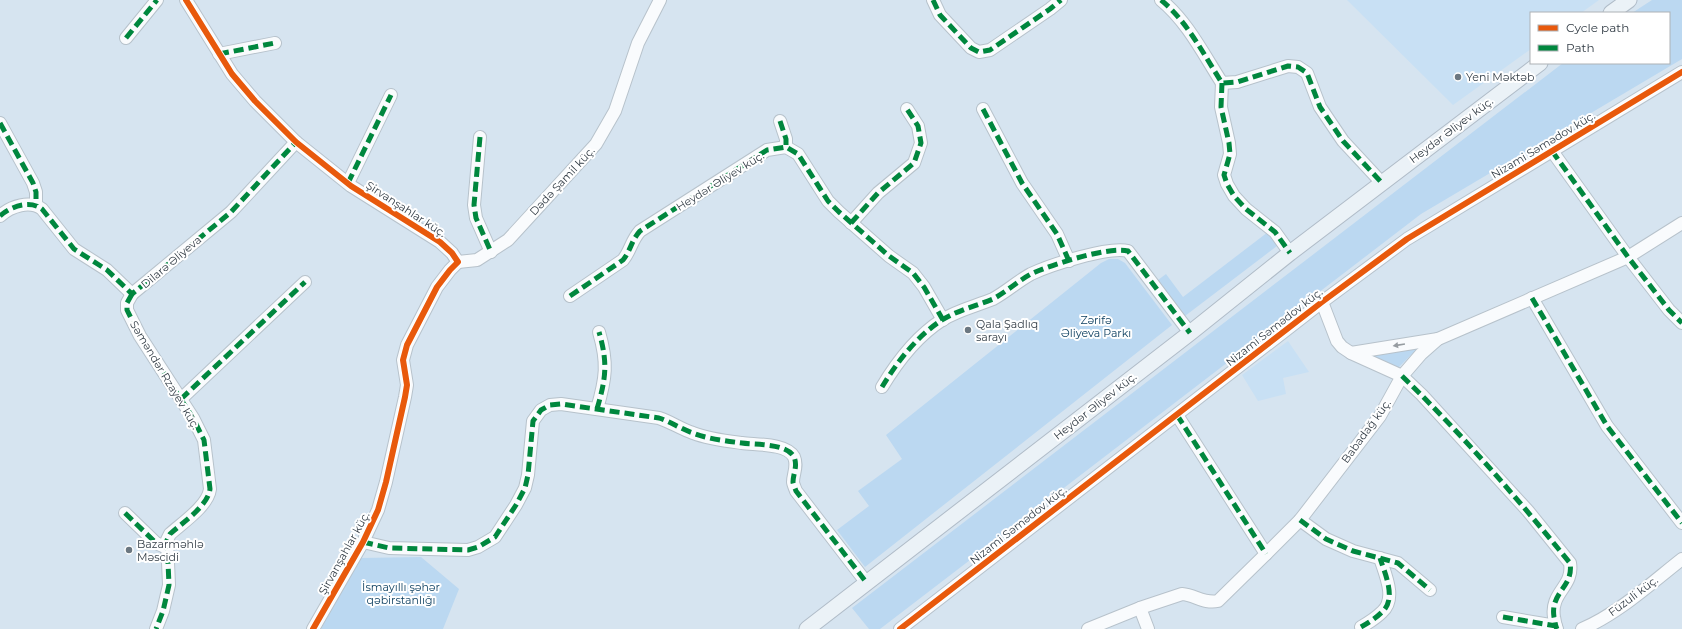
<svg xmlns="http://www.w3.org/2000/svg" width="1682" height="629" viewBox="0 0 1682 629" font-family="Montserrat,sans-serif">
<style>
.built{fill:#c8e0f4}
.green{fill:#bbd8f1}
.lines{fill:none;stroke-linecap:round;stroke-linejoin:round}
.minor-casing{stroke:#b7c2cb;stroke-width:14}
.major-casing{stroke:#b0bcc8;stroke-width:17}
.minor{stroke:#f9fbfd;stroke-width:12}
.major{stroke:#ebf2f7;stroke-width:15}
.quiet{stroke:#00873e;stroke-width:5;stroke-dasharray:10 5;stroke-linecap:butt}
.cycleway-casing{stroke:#fff;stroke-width:8}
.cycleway{stroke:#e8590c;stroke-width:6}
.oneway{fill:#969ca1}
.poi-dot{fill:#6b7781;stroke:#fff;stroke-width:1.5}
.labels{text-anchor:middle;stroke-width:4;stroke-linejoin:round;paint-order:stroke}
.poi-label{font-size:11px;fill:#323c45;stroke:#fff;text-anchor:start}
.street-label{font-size:11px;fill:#323c45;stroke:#fff}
.park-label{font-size:11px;fill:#05395b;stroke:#fff}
</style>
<rect width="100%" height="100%" fill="#d6e4f0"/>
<!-- built -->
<g class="built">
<polygon points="1347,0 1599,0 1581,13 1531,13 1531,49 1453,105"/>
<polygon points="1288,341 1309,372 1283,378 1286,394 1258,401 1242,375"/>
</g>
<!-- green -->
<g class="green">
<polygon points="1652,0 1682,0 1682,59 1421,214 880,629 869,629 852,608 1563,63 1669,63 1669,13 1632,13"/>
<polygon points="1268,232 1277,246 1185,316 1158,280 1166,274 1183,297"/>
<polygon points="1109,259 1118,259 1125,263 1172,325 865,567 837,530 869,506 858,491 902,459 886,435 1101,263"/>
<polygon points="1419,347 1398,368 1370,356"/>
<polygon points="421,557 459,589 443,629 321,629 360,558"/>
</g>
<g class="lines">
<!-- minor casing -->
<g class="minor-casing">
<g id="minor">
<polyline points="186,0 232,74 255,101 296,142 351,186 440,242 452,253 458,262 450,270 437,287 407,345 403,360 407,385 405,397 386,482 378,510 363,542 313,629"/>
<polyline points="933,0 940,15 971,48 979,52 990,50 1050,9 1061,0"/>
<path d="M1161,0C1187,21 1204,55 1222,83L1237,82L1288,66L1298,67L1307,73L1320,107L1343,141L1382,183"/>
<polyline points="126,38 157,0"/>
<polyline points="219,54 275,43"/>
<polyline points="1222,83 1221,107 1229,143 1230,154 1224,175 1227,184 1234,196 1246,209 1275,232 1290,253"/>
<polyline points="983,109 1022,183 1057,234 1069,261"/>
<polyline points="780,121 786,139 786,147"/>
<polyline points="0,123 33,183 36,192 36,205"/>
<polyline points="480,137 474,205 476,218 491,252"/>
<polyline points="1552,151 1628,257 1669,310 1682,323"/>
<polyline points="348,183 391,95"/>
<path d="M0,216C11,206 30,200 42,209L74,249L107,270L132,294L231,212L296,142"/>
<polyline points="851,223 878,193 914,163 921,143 918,126 907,109"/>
<polyline points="458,262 477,260 508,240 596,144 615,111 638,43 660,0"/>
<path d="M132,294L127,303V310L140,336L193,418L204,440L210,489C208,506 182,523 170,534L167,540L169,585L163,611L156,629"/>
<path d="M570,296L623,260C631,250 631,241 640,231L767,150L786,147L798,154L828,201L839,212L889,256L913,273L924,287L943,320"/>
<polyline points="1532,298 1607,426 1682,523"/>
<path d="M1322,302L1337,341L1342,347L1351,353L1402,376L1422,395L1528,511L1570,563C1574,587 1550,592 1554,617C1555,621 1555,625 1557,629"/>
<polyline points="1351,353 1438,339"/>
<path d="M882,387C897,362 917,336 942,320C958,310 976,306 993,299C1006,292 1018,281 1031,274C1050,265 1109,246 1128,251L1190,333"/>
<polyline points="181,399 305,282"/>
<path d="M597,409C606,378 608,363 599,332"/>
<polyline points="1177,415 1266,554"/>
<polyline points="125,513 156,543 167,548"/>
<polyline points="1300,520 1326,539 1353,551 1398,563 1430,590"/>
<path d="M363,542L389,548L468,550L478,547L495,537L516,505L525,488L528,475L533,421L541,410L550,405L561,404L659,418C671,422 681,429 693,433C708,439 726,441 742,443C755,445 787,443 794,457C798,466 793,474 793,482C793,484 795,488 796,491L866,582"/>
<polyline points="1140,608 1148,629"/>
<polyline points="1503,617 1556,626"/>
<path d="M1361,627C1368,623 1376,618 1382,612C1397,599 1385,574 1380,558"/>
<polyline points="900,629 1322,302 1407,239 1682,72"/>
<path d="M1088,629L1140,608L1182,594C1195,595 1204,604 1218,601L1266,554L1300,520L1380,416L1402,376L1421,354L1438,339L1628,257L1682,223"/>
<path d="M1582,629C1619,613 1650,584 1682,559"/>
</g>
</g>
<!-- major casing -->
<g class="major-casing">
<g id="major">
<polyline points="1611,13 1629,0"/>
<polyline points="807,629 1190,333 1290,253 1540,63"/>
</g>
</g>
<!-- minor -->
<use href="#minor" class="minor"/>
<!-- major -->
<use href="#major" class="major"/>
<!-- quiet -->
<g class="quiet">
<polyline points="933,0 940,15 971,48 979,52 990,50 1050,9 1061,0"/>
<path d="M1161,0C1187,21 1204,55 1222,83L1237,82L1288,66L1298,67L1307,73L1320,107L1343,141L1382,183"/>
<polyline points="126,38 157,0"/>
<polyline points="219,54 275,43"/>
<polyline points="1222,83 1221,107 1229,143 1230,154 1224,175 1227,184 1234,196 1246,209 1275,232 1290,253"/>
<polyline points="983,109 1022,183 1057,234 1069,261"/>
<polyline points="780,121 786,139 786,147"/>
<polyline points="0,123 33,183 36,192 36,205"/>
<polyline points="480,137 474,205 476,218 491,252"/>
<polyline points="1552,151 1628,257 1669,310 1682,323"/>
<polyline points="348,183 391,95"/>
<path d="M0,216C11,206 30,200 42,209L74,249L107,270L132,294L231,212L296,142"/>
<polyline points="851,223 878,193 914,163 921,143 918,126 907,109"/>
<path d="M132,294L127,303V310L140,336L193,418L204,440L210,489C208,506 182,523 170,534L167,540L169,585L163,611L156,629"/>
<path d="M570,296L623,260C631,250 631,241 640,231L767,150L786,147L798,154L828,201L839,212L889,256L913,273L924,287L943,320"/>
<polyline points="1532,298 1607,426 1682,523"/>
<path d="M1402,376C1462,434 1517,498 1570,563C1574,587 1550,592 1554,617C1555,621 1555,625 1557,629"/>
<path d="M882,387C897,362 917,336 942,320C958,310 976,306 993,299C1006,292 1018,281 1031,274C1050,265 1109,246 1128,251L1190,333"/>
<polyline points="181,399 305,282"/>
<path d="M597,409C606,378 608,363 599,332"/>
<polyline points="1177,415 1266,554"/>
<polyline points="125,513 156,543 167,548"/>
<polyline points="1300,520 1326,539 1353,551 1398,563 1430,590"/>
<path d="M363,542L389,548L468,550L478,547L495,537L516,505L525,488L528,475L533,421L541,410L550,405L561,404L659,418C671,422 681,429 693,433C708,439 726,441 742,443C755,445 787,443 794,457C798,466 793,474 793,482C793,484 795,488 796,491L866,582"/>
<polyline points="1503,617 1556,626"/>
<path d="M1361,627C1368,623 1376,618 1382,612C1397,599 1385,574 1380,558"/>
</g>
<!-- cycleway casing -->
<g class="cycleway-casing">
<g id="cycleway">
<polyline points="186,0 232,74 255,101 296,142 351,186 440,242 452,253 458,262 450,270 437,287 407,345 403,360 407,385 405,397 386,482 378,510 363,542 313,629"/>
<polyline points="900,629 1322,302 1407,239 1682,72"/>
</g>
</g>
<!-- cycleway -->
<use href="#cycleway" class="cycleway"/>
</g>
<!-- one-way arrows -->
<defs><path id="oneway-solid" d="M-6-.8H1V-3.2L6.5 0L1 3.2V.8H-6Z"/></defs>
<use class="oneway" href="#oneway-solid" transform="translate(1399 345) rotate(171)"/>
<!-- markers -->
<g class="poi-dot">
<circle cx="1458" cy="77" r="4"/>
<circle cx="968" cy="330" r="4"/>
<circle cx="129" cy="550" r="4"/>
</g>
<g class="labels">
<!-- poi labels -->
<g class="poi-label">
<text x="1466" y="81">Yeni Məktəb</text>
<text x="976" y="328">Qala Şadlıq<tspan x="976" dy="13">sarayı</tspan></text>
<text x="137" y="548">Bazarməhlə<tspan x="137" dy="13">Məscidi</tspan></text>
</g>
<!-- street labels -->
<g class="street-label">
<text transform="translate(1451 130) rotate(-37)" y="4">Heydər Əliyev küç.</text>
<text transform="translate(1543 145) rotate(-31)" y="4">Nizami Səmədov küç.</text>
<text transform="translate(562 181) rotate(-47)" y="4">Dədə Şamil küç.</text>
<text transform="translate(720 181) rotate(-32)" y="4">Heydər Əliyev küç.</text>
<text transform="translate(406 209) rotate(33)" y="4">Şirvanşahlar küç.</text>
<text transform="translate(171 262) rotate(-40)" y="4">Dilarə Əliyeva</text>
<text transform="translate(1274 327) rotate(-38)" y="4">Nizami Səmədov küç.</text>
<text transform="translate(165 375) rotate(59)" y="4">Səməndər Rzayev küç.</text>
<text transform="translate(1095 406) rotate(-38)" y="4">Heydər Əliyev küç.</text>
<text transform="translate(1366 431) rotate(-54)" y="4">Babadağ küç.</text>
<text transform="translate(1018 525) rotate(-38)" y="4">Nizami Səmədov küç.</text>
<text transform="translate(344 553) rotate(-61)" y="4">Şirvanşahlar küç.</text>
<text transform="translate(1633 596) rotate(-37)" y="4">Füzuli küç.</text>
</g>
<!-- park labels -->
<g class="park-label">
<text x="1096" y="324">Zərifə<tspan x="1096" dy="13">Əliyeva Parkı</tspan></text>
<text x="401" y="591">İsmayıllı şəhər<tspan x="401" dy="13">qəbirstanlığı</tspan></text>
</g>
</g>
<!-- legend -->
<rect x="1530" y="12" width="140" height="52" fill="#ffffff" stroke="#adb1b5"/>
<rect x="1538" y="25" width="20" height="6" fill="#e8590c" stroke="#adb1b5"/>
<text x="1566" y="32" font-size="12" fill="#323c45">Cycle path</text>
<rect x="1538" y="45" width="20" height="6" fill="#00873e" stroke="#adb1b5"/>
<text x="1566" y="52" font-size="12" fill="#323c45">Path</text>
</svg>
